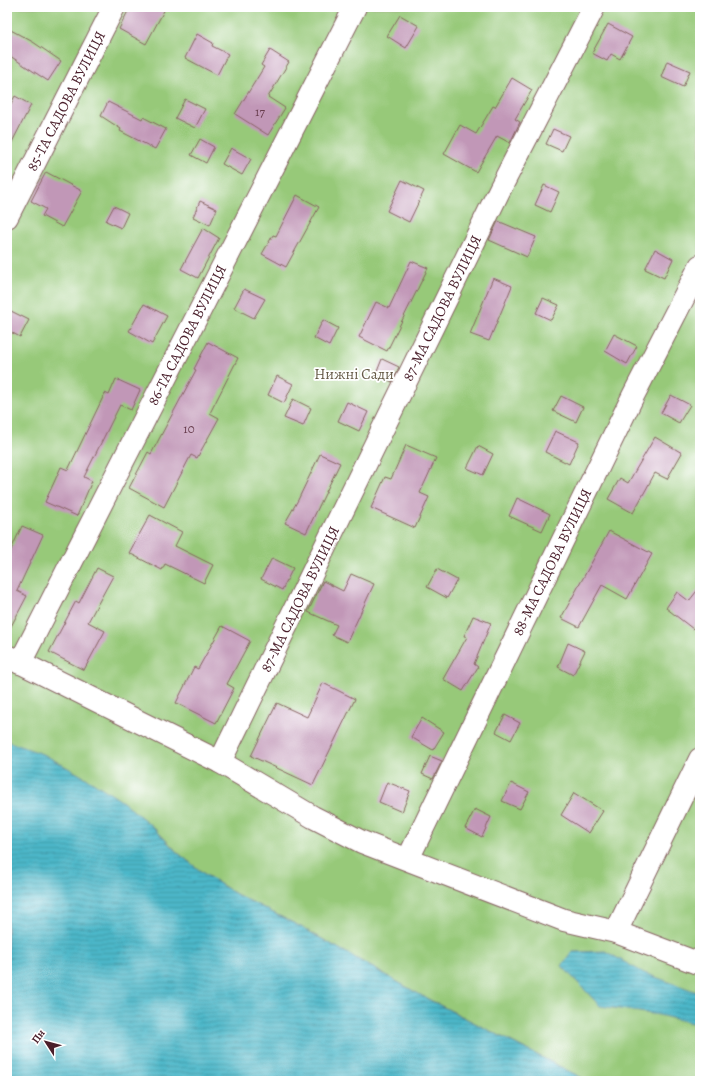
<svg xmlns="http://www.w3.org/2000/svg" width="707" height="1088" viewBox="0 0 707 1088" font-family="Alegreya,serif">
<style>
.garden{fill:#97c979;stroke:#707452}
.water{fill:url(#water-rules);stroke:#4b6b7a}
.building{fill:#c197b7}
.lines{fill:none;stroke-linecap:round;stroke-linejoin:round}
.minor-casing{stroke:#866260;stroke-width:24}
.minor{stroke:#fff;stroke-width:22}
.labels{text-anchor:middle;stroke-width:3.5;stroke-linejoin:round;paint-order:stroke}
.number-label{font-size:13px;fill:#683d4e}
.street-label{font-size:15px;fill:#4a1f2b;stroke:#fff}
.park-label{font-size:15px;fill:#655a46;stroke:#fff}
</style>
<defs>
<pattern id="water-rules" width="6" height="5" patternUnits="userSpaceOnUse"><rect width="6" height="5" fill="#4cb7c9"/><path d="M0 2.5h6" fill="none" stroke="#4194a3"/></pattern>
</defs>
<rect width="100%" height="100%" fill="#fff"/>
<filter id="ink" filterUnits="userSpaceOnUse"><feTurbulence type="fractalNoise" baseFrequency=".025" numOctaves="2"/><feDisplacementMap in="SourceGraphic" scale="8" xChannelSelector="R" yChannelSelector="G"/><feConvolveMatrix kernelMatrix="1 2 1 2 8 2 1 2 1" color-interpolation-filters="sRGB"/></filter>
<filter id="wash" filterUnits="userSpaceOnUse"><feTurbulence type="fractalNoise" baseFrequency=".012" numOctaves="4" result="noise"/><feDisplacementMap in="SourceGraphic" scale="16" xChannelSelector="R" yChannelSelector="G"/><feGaussianBlur stdDeviation="0.9" result="paint"/><feColorMatrix in="noise" values="0 0 0 0 0 0 0 0 0 0 0 0 0 0 0 0 0 1.4 0 .05"/><feComposite in="paint" operator="in"/></filter>
<g filter="url(#wash)">
<rect width="100%" height="100%" fill="#f4dfc3"/>
<!-- garden -->
<polygon class="garden" points="7,7 700,7 700,1081 588,1081 424,997 301,927 236,894 203,873 178,853 153,827 45,756 7,741"/>
<!-- water -->
<g class="water">
<polygon points="7,741 45,755 93,782 123,802 153,827 178,853 203,873 236,894 301,927 424,997 588,1081 7,1081"/>
<polygon points="605,951 644,973 697,992 700,995 700,1025 659,1015 600,1006 562,966 572,952"/>
</g>
<g id="blocks">
<!-- building -->
<g class="building">
<polygon points="130,7 166,7 146,44 119,29"/>
<polygon points="400,15 419,26 406,48 387,36"/>
<polygon points="608,24 632,37 620,59 611,54 607,61 592,53"/>
<polygon points="7,28 33,42 61,61 48,81 7,54"/>
<polygon points="197,34 213,43 212,46 228,54 217,75 185,58"/>
<polygon points="270,50 289,62 268,97 285,108 268,135 235,114 264,67 261,65"/>
<polygon points="667,61 690,71 683,87 661,77"/>
<polygon points="512,78 532,90 515,119 520,122 510,143 497,136 476,172 444,154 460,125 476,134 493,106 495,107"/>
<polygon points="15,96 31,105 7,152 7,111"/>
<polygon points="185,99 205,109 195,128 175,118"/>
<polygon points="108,102 142,119 143,117 166,129 155,149 120,131 121,129 101,116"/>
<polygon points="553,129 569,136 562,151 546,144"/>
<polygon points="200,139 214,147 206,163 191,155"/>
<polygon points="231,148 251,159 242,175 222,164"/>
<polygon points="46,172 82,191 62,227 42,216 46,209 31,201"/>
<polygon points="402,180 424,191 409,222 387,211"/>
<polygon points="544,185 559,192 550,212 535,205"/>
<polygon points="297,195 319,207 286,267 262,254 273,235 276,236"/>
<polygon points="200,201 217,209 210,225 193,217"/>
<polygon points="114,206 128,213 121,228 106,221"/>
<polygon points="498,221 536,237 527,257 489,240"/>
<polygon points="203,228 219,238 198,278 181,269"/>
<polygon points="655,249 673,259 664,278 645,269"/>
<polygon points="411,261 428,268 387,351 359,337 376,302 389,308"/>
<polygon points="493,278 512,286 489,341 470,334"/>
<polygon points="244,289 265,299 254,318 234,308"/>
<polygon points="543,298 559,305 551,320 536,313"/>
<polygon points="144,304 167,316 152,344 129,331"/>
<polygon points="7,309 29,320 20,337 7,330"/>
<polygon points="323,320 338,328 329,346 314,338"/>
<polygon points="614,334 637,346 627,364 605,351"/>
<polygon points="208,342 238,358 210,413 219,418 197,458 191,455 164,507 129,488 148,452 151,454 196,370 194,369"/>
<polygon points="382,359 399,367 392,382 376,374"/>
<polygon points="277,376 293,384 284,403 268,395"/>
<polygon points="116,379 140,390 131,410 120,405 84,477 92,481 77,516 45,502 61,467 68,470 105,393 109,395"/>
<polygon points="671,395 690,405 679,423 661,413"/>
<polygon points="561,396 583,407 576,422 553,411"/>
<polygon points="293,399 311,408 303,426 284,418"/>
<polygon points="347,402 368,412 359,431 338,421"/>
<polygon points="555,431 579,442 569,464 545,452"/>
<polygon points="655,437 682,453 667,479 655,473 633,513 608,499 620,478 628,483"/>
<polygon points="406,445 436,458 420,493 429,497 415,528 371,508 385,477 391,479"/>
<polygon points="478,446 493,454 483,475 467,468"/>
<polygon points="320,454 340,463 306,533 285,523 298,500"/>
<polygon points="517,498 550,514 542,531 509,516"/>
<polygon points="150,515 182,532 175,546 213,565 204,583 165,564 162,570 129,553"/>
<polygon points="22,526 43,535 17,591 27,596 7,634 7,558"/>
<polygon points="609,531 652,554 627,599 602,585 579,627 561,618"/>
<polygon points="272,558 293,568 282,590 261,579"/>
<polygon points="97,568 113,576 88,622 105,631 84,670 49,652 76,601 79,603"/>
<polygon points="437,569 457,580 447,598 427,587"/>
<polygon points="351,574 374,584 347,642 332,635 337,625 308,612 323,581 343,591"/>
<polygon points="700,587 700,619 693,629 666,608 677,592 689,601"/>
<polygon points="473,616 491,623 474,664 478,667 463,691 443,679 467,637 464,636"/>
<polygon points="222,626 250,641 227,684 234,688 216,723 176,703 194,667 198,669"/>
<polygon points="568,643 585,651 573,675 558,667"/>
<polygon points="323,683 355,699 313,785 251,756 277,703 307,717"/>
<polygon points="505,715 520,723 511,740 496,732"/>
<polygon points="422,718 444,732 433,750 411,737"/>
<polygon points="430,756 442,761 433,779 422,774"/>
<polygon points="387,782 410,791 402,812 379,802"/>
<polygon points="511,783 529,792 520,809 502,801"/>
<polygon points="574,793 603,811 589,833 561,815"/>
<polygon points="475,809 491,817 482,837 465,828"/>
</g>
</g>
</g>
<g filter="url(#ink)">
<use href="#blocks" fill-opacity="0" stroke="#866260" stroke-width="1"/>
<g class="lines">
<!-- minor casing -->
<g class="minor-casing">
<g id="minor">
<polyline points="7,217 114,7"/>
<polyline points="7,656 220,762 313,817 362,842 564,920 616,932 700,964"/>
<polyline points="20,663 355,7"/>
<polyline points="220,762 500,189 594,7"/>
<polyline points="408,859 633,396 700,266"/>
<polyline points="616,932 700,759"/>
</g>
</g>
<!-- minor -->
<use href="#minor" class="minor"/>
</g>
</g>
<g class="labels">
<!-- number labels -->
<g class="number-label">
<text x="260" y="116">17</text>
<text x="189" y="433">10</text>
</g>
<!-- street labels -->
<g class="street-label">
<text transform="translate(66 101) rotate(-63)" y="5">85-ТА САДОВА ВУЛИЦЯ</text>
<text transform="translate(442 308) rotate(-64)" y="5">87-МА САДОВА ВУЛИЦЯ</text>
<text transform="translate(187 335) rotate(-63)" y="5">86-ТА САДОВА ВУЛИЦЯ</text>
<text transform="translate(552 562) rotate(-64)" y="5">88-МА САДОВА ВУЛИЦЯ</text>
<text transform="translate(300 599) rotate(-64)" y="5">87-МА САДОВА ВУЛИЦЯ</text>
</g>
<!-- park labels -->
<g class="park-label">
<text x="354" y="379">Нижні Сади</text>
</g>
</g>
<!-- margin -->
<rect width="707" height="1088" fill="none" stroke="#fff" stroke-width="24"/>
<!-- north arrow -->
<g transform="translate(46 1042) rotate(306)" stroke="#ffffff" stroke-width="3" paint-order="stroke">
<path d="M0-3L7 15L0 10L-7 15Z" fill="#4a1f2b"/>
<text y="-6" font-size="11" font-weight="bold" text-anchor="middle" fill="#4a1f2b">Пн</text>
</g>
</svg>
